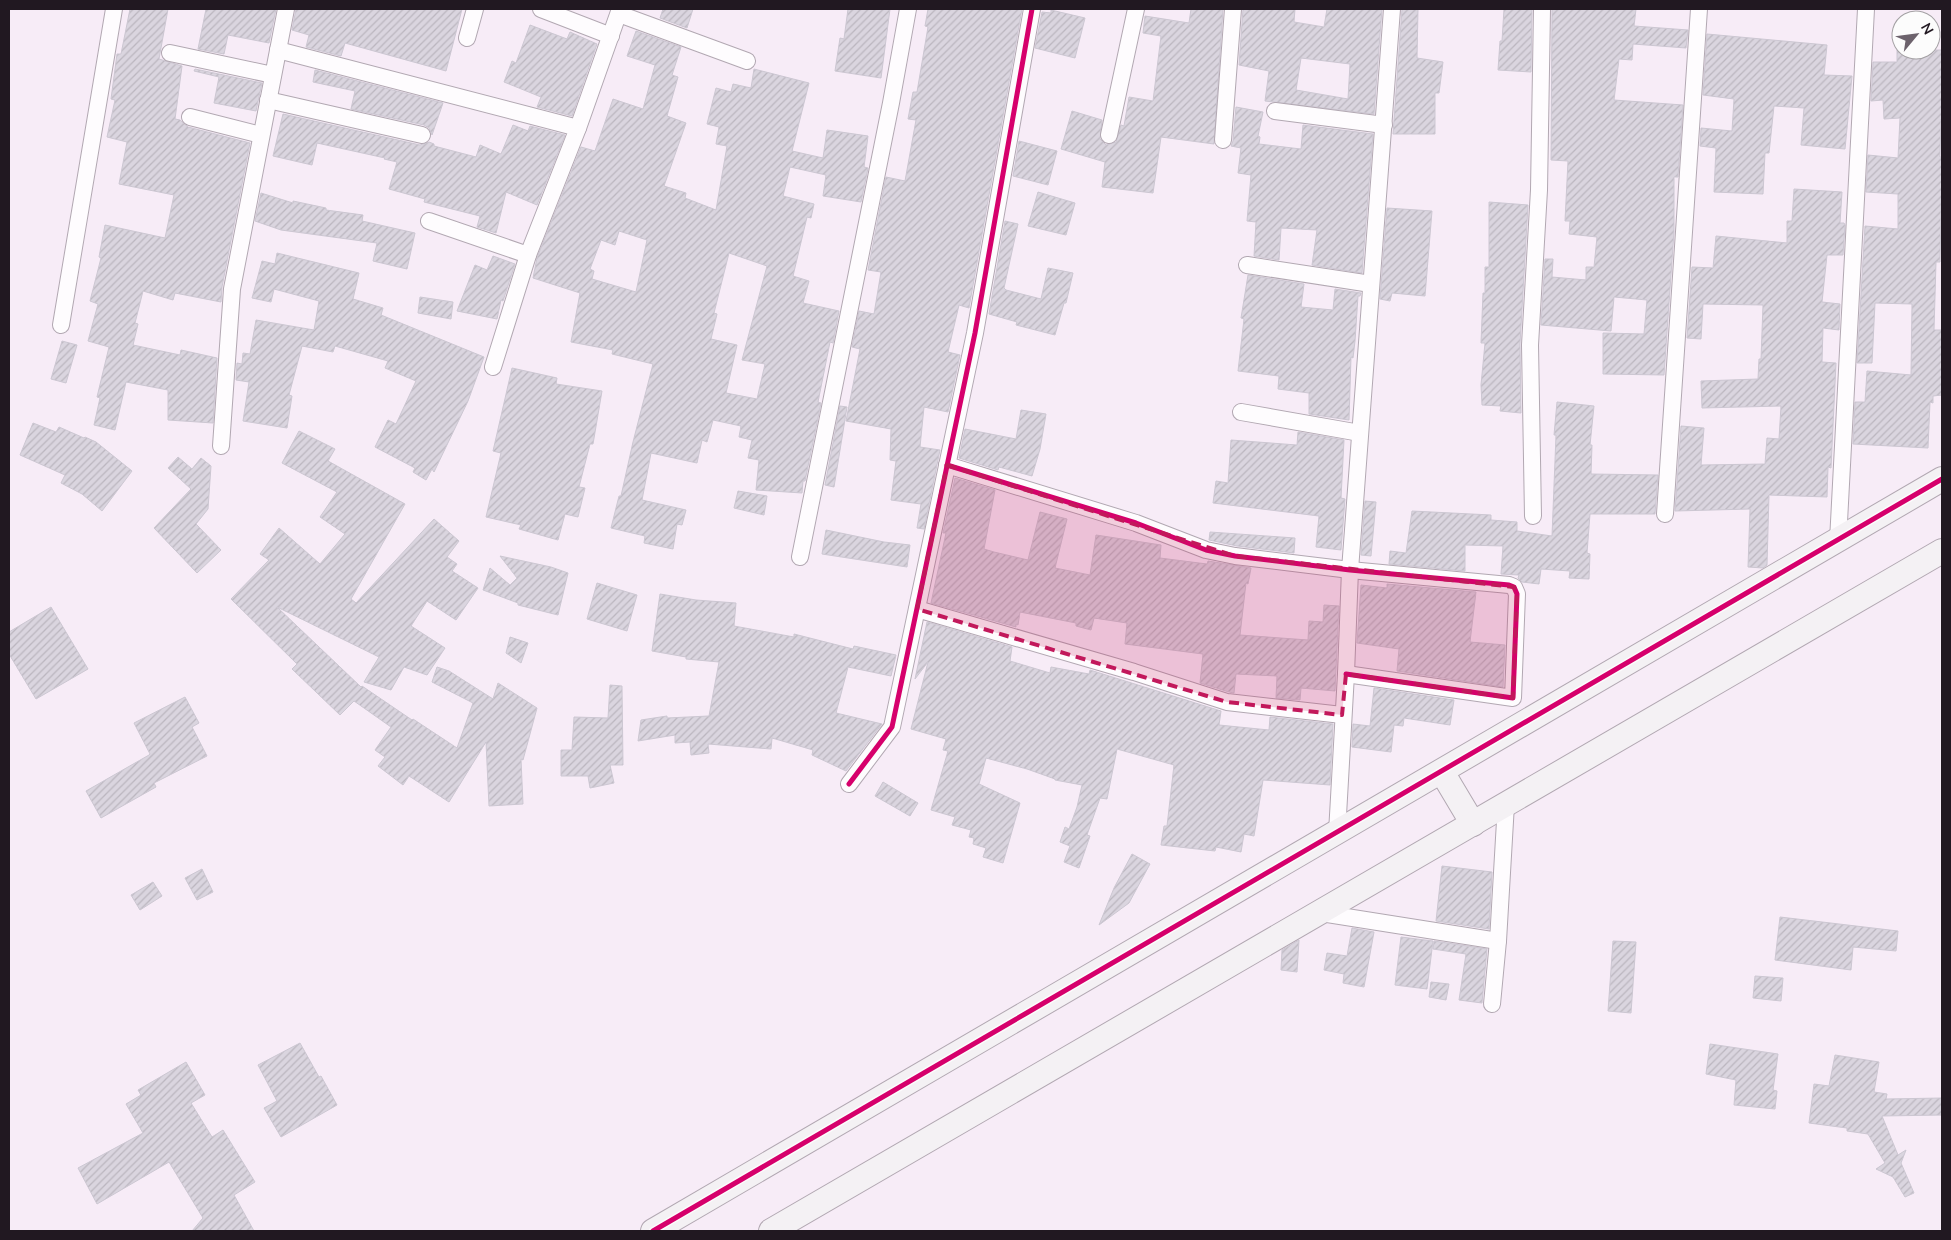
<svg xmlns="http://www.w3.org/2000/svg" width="1951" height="1240" viewBox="0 0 1951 1240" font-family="'Nunito Sans',sans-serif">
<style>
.building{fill:url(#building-hatch);stroke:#ccc7d2;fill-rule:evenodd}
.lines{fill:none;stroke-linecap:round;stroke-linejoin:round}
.street-casing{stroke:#b2a8b2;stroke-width:18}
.secondary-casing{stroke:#b2a8b2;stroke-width:26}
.street{stroke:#fefcfe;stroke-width:16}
.secondary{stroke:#f4f1f4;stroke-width:24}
.cycleway-casing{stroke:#fcfcfc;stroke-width:8}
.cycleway{stroke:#d6006c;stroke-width:5}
.marked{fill:#c2185b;fill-opacity:0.2;stroke:#c2185b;stroke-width:4;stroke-dasharray:10 6;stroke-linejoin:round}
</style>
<defs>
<pattern id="building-hatch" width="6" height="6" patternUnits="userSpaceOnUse" patternTransform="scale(1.25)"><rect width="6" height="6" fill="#dad5df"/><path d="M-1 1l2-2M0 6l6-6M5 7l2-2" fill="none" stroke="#bbb6bf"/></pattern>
</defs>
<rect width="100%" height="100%" fill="#f7ecf7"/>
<!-- building -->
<g class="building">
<polygon points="130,9 168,9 159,59 182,66 175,119 180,120 188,127 250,143 222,287 221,302 175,293 173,300 143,291 135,323 138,324 133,345 180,355 181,350 217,358 213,423 168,420 168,390 126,382 115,430 94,425 100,398 97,397 109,347 88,341 98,304 90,301 101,258 99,257 105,225 165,238 174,195 119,184 127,142 107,137 115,100 111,99 117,54 121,54"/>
<polygon points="206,9 276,9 269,43 228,35 224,54 198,49"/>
<polygon points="296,9 462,9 446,71 345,43 341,56 306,47 309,35 292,30"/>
<polygon points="663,9 693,9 687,28 660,18"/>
<polygon points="848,9 890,9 881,78 835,71 840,38 844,39"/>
<polygon points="928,9 1022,9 969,308 959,305 948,352 960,355 948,412 924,407 920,447 940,450 924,529 917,528 921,504 891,500 896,461 890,460 891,429 846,421 860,349 852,347 859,311 874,314 881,272 868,270 886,177 905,181 916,120 908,119 913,92 917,92 928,27 925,26"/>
<polygon points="1191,9 1223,9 1214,144 1161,137 1153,193 1102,187 1105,162 1061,149 1072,111 1102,120 1100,139 1106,145 1116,142 1121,125 1124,126 1129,97 1153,101 1161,36 1143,33 1145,16 1189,23"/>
<path d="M1243,9H1295L1294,22L1324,27L1327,9H1382L1374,114L1265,101L1269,71L1239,65ZM1301,58L1350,64L1348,99L1296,90Z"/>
<polygon points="1402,9 1418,9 1417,58 1443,62 1439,93 1435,93 1435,134 1393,134"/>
<polygon points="1504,9 1532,9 1531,72 1498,70 1500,41 1502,41"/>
<polygon points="1552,9 1636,9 1634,26 1688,30 1686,48 1633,44 1632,60 1619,59 1614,100 1683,105 1678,177 1674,177 1674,232 1664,375 1603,374 1603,333 1644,334 1647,300 1614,297 1611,331 1541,325 1545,259 1553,259 1552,277 1586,280 1586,267 1594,267 1597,237 1569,234 1570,221 1565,221 1568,161 1551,160"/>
<polygon points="1051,10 1085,18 1075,58 1035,48 1042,12 1051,13"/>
<polygon points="530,25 567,39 570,32 597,44 572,116 537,107 541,97 504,82 512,61 516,63"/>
<path d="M636,31L681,47L672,75L678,77L667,116L686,123L664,186L686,193L685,198L716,210L727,146L716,144L719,127L707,124L716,88L731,92L733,84L751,88L754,69L809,83L792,151L823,158L827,130L868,136L864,167L868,168L861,202L823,196L826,175L790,167L783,196L814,204L811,218L807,217L793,276L809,281L803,303L839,311L833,343L830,342L818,402L821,403L805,481H803L802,493L756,490L759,460L748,458L752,440L739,437L741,426L713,420L707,442L702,440L697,463L651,453L642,500L686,510L682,525L677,524L673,549L644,543L645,536L611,528L619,496H621L633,442L653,364L612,354L613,350L571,342L580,293L533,278L537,258L581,147L595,151L613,99L643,109L655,65L627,56ZM619,231L647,240L636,292L592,279L594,271L590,269L601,240L615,245ZM729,253L767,266L742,360L765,364L757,399L726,393L737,345L711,339L717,314L714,313Z"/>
<polygon points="1707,34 1827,45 1824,75 1852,76 1845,149 1801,145 1804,108 1774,106 1769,153 1765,153 1763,194 1714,192 1716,148 1700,146 1701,128 1732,131 1734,99 1703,95"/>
<polygon points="1897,50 1942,50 1942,119 1941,119 1940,157 1942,157 1940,262 1936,262 1934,330 1942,330 1942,395 1933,396 1933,403 1930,402 1928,448 1853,444 1855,402 1865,402 1867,371 1911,375 1912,304 1875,303 1872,363 1857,363 1865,226 1898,229 1898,194 1866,192 1868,155 1898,158 1900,118 1884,119 1883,100 1871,101 1873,62 1897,62"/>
<polygon points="195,69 262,83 256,111 214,103 219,77 194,71"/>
<polygon points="315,70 443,103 432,135 429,128 424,125 351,109 355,91 313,82"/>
<polygon points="1236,107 1263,112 1258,136 1260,137 1259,144 1301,149 1303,125 1373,134 1362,273 1312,265 1317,230 1281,228 1279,260 1254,256 1256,222 1247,221 1251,175 1238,173 1241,148 1231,146 1233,141"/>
<polygon points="283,114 420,145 429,142 434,144 434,146 476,157 480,145 501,154 513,125 528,131 530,126 565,135 537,205 506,192 496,233 477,227 480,216 424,202 425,199 389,189 397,162 384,159 385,158 317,143 312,165 273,156"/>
<polygon points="1019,141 1057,151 1048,185 1013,176"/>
<polygon points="1794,189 1842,192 1840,223 1844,223 1845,225 1843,255 1827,255 1822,302 1840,304 1839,330 1823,328 1822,362 1836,363 1831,468 1828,467 1827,497 1769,495 1767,565 1763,568 1748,567 1750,509 1675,511 1681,426 1704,428 1701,465 1765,464 1767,438 1779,439 1781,406 1702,408 1701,381 1758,379 1759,359 1761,359 1763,305 1703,304 1701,339 1687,338 1692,267 1713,268 1716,236 1787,243 1787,221 1792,221"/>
<polygon points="1038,192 1075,203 1066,235 1028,226"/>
<polygon points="261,193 293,203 293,201 326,208 326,210 363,215 362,221 415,233 407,269 373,261 377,243 281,230 255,221"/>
<polygon points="1489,202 1528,205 1520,344 1521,413 1500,411 1501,406 1482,405 1481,385 1485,343 1481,343 1483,293 1485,293 1485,267 1489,267"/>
<polygon points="1387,208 1432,211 1425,296 1392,293 1390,301 1380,299"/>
<polygon points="1005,221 1018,224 1004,288 1006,290 1041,299 1048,268 1073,273 1066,303 1064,303 1055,335 1016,325 1017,322 989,314"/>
<polygon points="277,253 359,273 353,299 383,308 381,315 484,357 468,401 434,472 432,469 426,480 413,472 415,468 375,447 388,420 396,424 416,381 385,368 388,361 335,346 333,352 302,346 289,395 292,396 287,428 243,421 249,382 236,380 237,363 242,364 243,353 250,354 256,320 314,330 319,301 274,289 271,302 252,298 262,261 275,264"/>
<polygon points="493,256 515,264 503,301 501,300 497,319 457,311 475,265 487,270"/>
<polygon points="1248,275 1304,284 1301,307 1333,310 1335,289 1361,293 1360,296 1358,296 1355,341 1353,358 1351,357 1349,420 1309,414 1309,393 1278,389 1279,376 1238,371 1244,319 1241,318"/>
<polygon points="420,297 453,302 451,319 418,313"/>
<polygon points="62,341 77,345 66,383 51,379"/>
<polygon points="512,368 557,378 556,384 602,391 593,444 590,444 579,487 585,488 578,517 565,514 558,540 519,529 521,525 486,517 501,453 493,451"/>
<polygon points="1557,402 1594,406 1590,445 1592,445 1591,474 1658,475 1655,514 1590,514 1587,553 1590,554 1589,579 1569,578 1570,571 1541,569 1539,584 1522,582 1518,578 1519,575 1501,574 1503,546 1465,545 1465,571 1389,564 1390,551 1406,553 1412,511 1491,515 1491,520 1517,522 1517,531 1552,536 1556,435 1554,435"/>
<polygon points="840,406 847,407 834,487 825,485"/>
<polygon points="1021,410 1046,414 1040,449 1032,476 999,467 998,470 959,458 965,429 1016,439"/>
<polygon points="33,423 56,432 59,427 84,438 85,437 96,442 132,471 102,511 82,494 61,483 65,475 20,455"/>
<polygon points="299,431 335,449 328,461 405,504 351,599 356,603 434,519 459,541 447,557 457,564 452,571 478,588 456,620 427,601 411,626 445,648 427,675 404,667 391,690 364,682 379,657 277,607 361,687 362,686 412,720 413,719 457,748 473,703 432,682 437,667 449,671 493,699 498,683 537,708 523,760 521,759 523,804 489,806 486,742 449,802 409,776 403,785 378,766 385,757 375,750 391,727 354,701 340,715 292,669 297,664 231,599 269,560 260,554 279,528 320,564 345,534 320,517 337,492 282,463"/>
<polygon points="1298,432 1344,440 1341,498 1345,499 1341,550 1316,547 1319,516 1213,503 1216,481 1228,483 1231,440 1297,445"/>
<polygon points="178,457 192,469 201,458 211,466 208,509 196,524 221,550 197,573 154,528 191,489 168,468"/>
<polygon points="955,478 995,490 984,549 994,552 1028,560 1040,512 1067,519 1055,568 1090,575 1096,535 1161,545 1160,558 1207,564 1208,561 1251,568 1248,584 1246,583 1240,635 1308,640 1309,621 1323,622 1324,605 1339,606 1335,691 1301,688 1300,700 1276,698 1277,676 1236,674 1234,693 1229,692 1200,683 1203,654 1125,644 1127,623 1094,618 1091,630 1076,626 1076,623 1020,612 1018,625 1016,624 1016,627 931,603 946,533 943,533"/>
<polygon points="738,491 767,496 764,515 734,508"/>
<polygon points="1365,501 1376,502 1371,556 1361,555"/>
<polygon points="826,530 884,542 910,545 907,567 822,554"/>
<polygon points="1210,532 1295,538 1294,553 1237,546 1209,540"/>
<polygon points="500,556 551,567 568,573 558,615 518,605 518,603 483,590 490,568 510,585 517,578"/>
<polygon points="597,583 637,595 627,631 587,619"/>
<polygon points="1387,584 1476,592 1470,642 1505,645 1503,687 1397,671 1399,649 1357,643 1361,585 1387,588"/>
<polygon points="660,594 696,600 736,603 734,626 794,637 794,634 853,649 854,646 896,655 891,676 848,667 836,713 882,724 846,771 812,755 813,750 772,738 771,749 708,744 709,753 691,755 690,742 675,743 675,735 638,741 641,720 667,716 667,718 709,716 719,662 686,659 686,657 652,651"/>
<polygon points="51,607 88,669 36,699 9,654 9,632"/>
<polygon points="927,622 1012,647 1010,661 1050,673 1051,667 1089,674 1090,670 1221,711 1219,725 1269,730 1270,717 1333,724 1330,785 1263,780 1254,836 1244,834 1241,852 1216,847 1215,851 1161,845 1164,826 1167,826 1174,765 1117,749 1107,799 1100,798 1087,835 1090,836 1079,868 1064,862 1070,846 1060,842 1065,827 1069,829 1077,807 1082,785 1055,780 1055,779 1027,769 986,758 979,784 1020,803 1003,863 983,857 986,848 973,844 974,838 969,837 971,830 952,825 955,817 931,810 948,751 943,750 946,739 911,729 928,662 915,679"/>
<polygon points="510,637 528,643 521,663 506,653"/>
<polygon points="610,685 622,686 623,765 610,765 614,783 590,788 588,776 561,776 561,750 572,750 574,717 608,718"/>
<polygon points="1374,688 1454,700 1450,725 1404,718 1403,726 1394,725 1391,752 1352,747 1353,724 1370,726"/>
<polygon points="185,697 199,723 192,727 207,756 154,783 156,787 101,818 86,791 149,755 150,754 134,723"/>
<polygon points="883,782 918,803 910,816 875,796"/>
<polygon points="1132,854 1150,864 1129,903 1099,925 1114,888"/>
<polygon points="1442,866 1492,872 1489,929 1436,921"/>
<polygon points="202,869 213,892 197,900 185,878"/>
<polygon points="153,882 162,896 140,910 131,895"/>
<polygon points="1780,917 1898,931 1896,951 1853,947 1851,970 1775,960"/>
<polygon points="1352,928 1374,932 1364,987 1343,983 1344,974 1324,970 1327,953 1347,956"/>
<polygon points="1401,937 1433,941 1427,989 1395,985"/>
<polygon points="1299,940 1297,972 1281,970 1282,950"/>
<polygon points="1434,941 1487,949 1482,1003 1459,1000 1466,954 1433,949"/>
<polygon points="1613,941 1636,942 1631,1013 1608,1011"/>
<polygon points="1755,976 1783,978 1781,1001 1753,998"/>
<polygon points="1431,982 1449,984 1446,1000 1429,997"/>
<polygon points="300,1043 319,1077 321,1076 337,1105 281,1137 264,1108 277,1101 258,1065"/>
<polygon points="1710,1044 1778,1054 1773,1090 1777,1091 1775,1109 1734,1105 1736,1080 1706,1074"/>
<polygon points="1835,1055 1879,1062 1874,1092 1887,1094 1886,1099 1942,1098 1942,1115 1882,1116 1898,1155 1906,1150 1901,1163 1914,1193 1905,1197 1893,1177 1876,1169 1885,1163 1868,1134 1847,1131 1847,1128 1809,1123 1814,1084 1829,1086"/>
<polygon points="186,1062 205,1095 191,1103 212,1137 223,1130 255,1182 234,1195 254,1231 192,1231 203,1218 169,1162 97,1204 78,1168 143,1133 126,1104 141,1095 138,1090"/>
</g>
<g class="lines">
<!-- street casing -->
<g class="street-casing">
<g id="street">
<polyline points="541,9 611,36"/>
<polyline points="619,14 747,61"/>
<polyline points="467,38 475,9"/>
<polyline points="278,50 578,128"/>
<polyline points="170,53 273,75"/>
<polyline points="268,100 422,135"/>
<polyline points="1275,111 1384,125"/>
<polyline points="190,117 261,135"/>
<polyline points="1109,135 1136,9"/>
<polyline points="1223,140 1233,9"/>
<polyline points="429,221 528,255"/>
<polyline points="1247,265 1371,284"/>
<polyline points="61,325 114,9"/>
<polyline points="493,367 528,255 578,128 620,9"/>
<polyline points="1241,412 1360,433"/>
<polyline points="221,446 232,289 286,9"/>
<polyline points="947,465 1136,523 1206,550 1235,556 1350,570 1509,585 1514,587 1517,594 1513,698 1346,674"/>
<polyline points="1665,514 1699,9"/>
<polyline points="1533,516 1530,345 1539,190 1542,9"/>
<polyline points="1838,541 1866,9"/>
<polyline points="800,557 891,103 908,9"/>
<polyline points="917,609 1134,672 1227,702 1342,715"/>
<polyline points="849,784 892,727 975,333 1032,9"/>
<polyline points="1337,833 1346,674 1350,570 1392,9"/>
<polyline points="1321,913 1498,941"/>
<polyline points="1492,1004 1498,941 1506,804"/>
</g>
</g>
<!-- secondary casing -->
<g class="secondary-casing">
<g id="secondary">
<polyline points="1442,772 1473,824"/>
<polyline points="653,1231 1942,479"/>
<polyline points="771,1231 1942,551"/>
</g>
</g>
<!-- street -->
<use href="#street" class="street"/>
<!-- secondary -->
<use href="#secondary" class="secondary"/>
<!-- cycleway casing -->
<g class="cycleway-casing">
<g id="cycleway">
<polyline points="947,465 1136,523 1206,550 1235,556 1350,570 1509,585 1514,587 1517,594 1513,698 1346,674"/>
<polyline points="849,784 892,727 975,333 1032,9"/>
<polyline points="653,1231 1942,479"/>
</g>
</g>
<!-- cycleway -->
<use href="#cycleway" class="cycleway"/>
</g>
<!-- marked area -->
<path class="marked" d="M947,465L1235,556L1514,587L1517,594L1513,698L1346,674L1342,715L1227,702L917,609Z"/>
<!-- border -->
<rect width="1951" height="1240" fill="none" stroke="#211821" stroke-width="20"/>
<!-- north arrow -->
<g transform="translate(1916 35) rotate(61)"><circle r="24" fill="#fcfcfc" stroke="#a4a1a4"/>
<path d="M0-4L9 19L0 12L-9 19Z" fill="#6c626c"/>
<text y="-8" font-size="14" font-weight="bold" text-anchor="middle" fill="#211821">N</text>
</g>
</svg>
